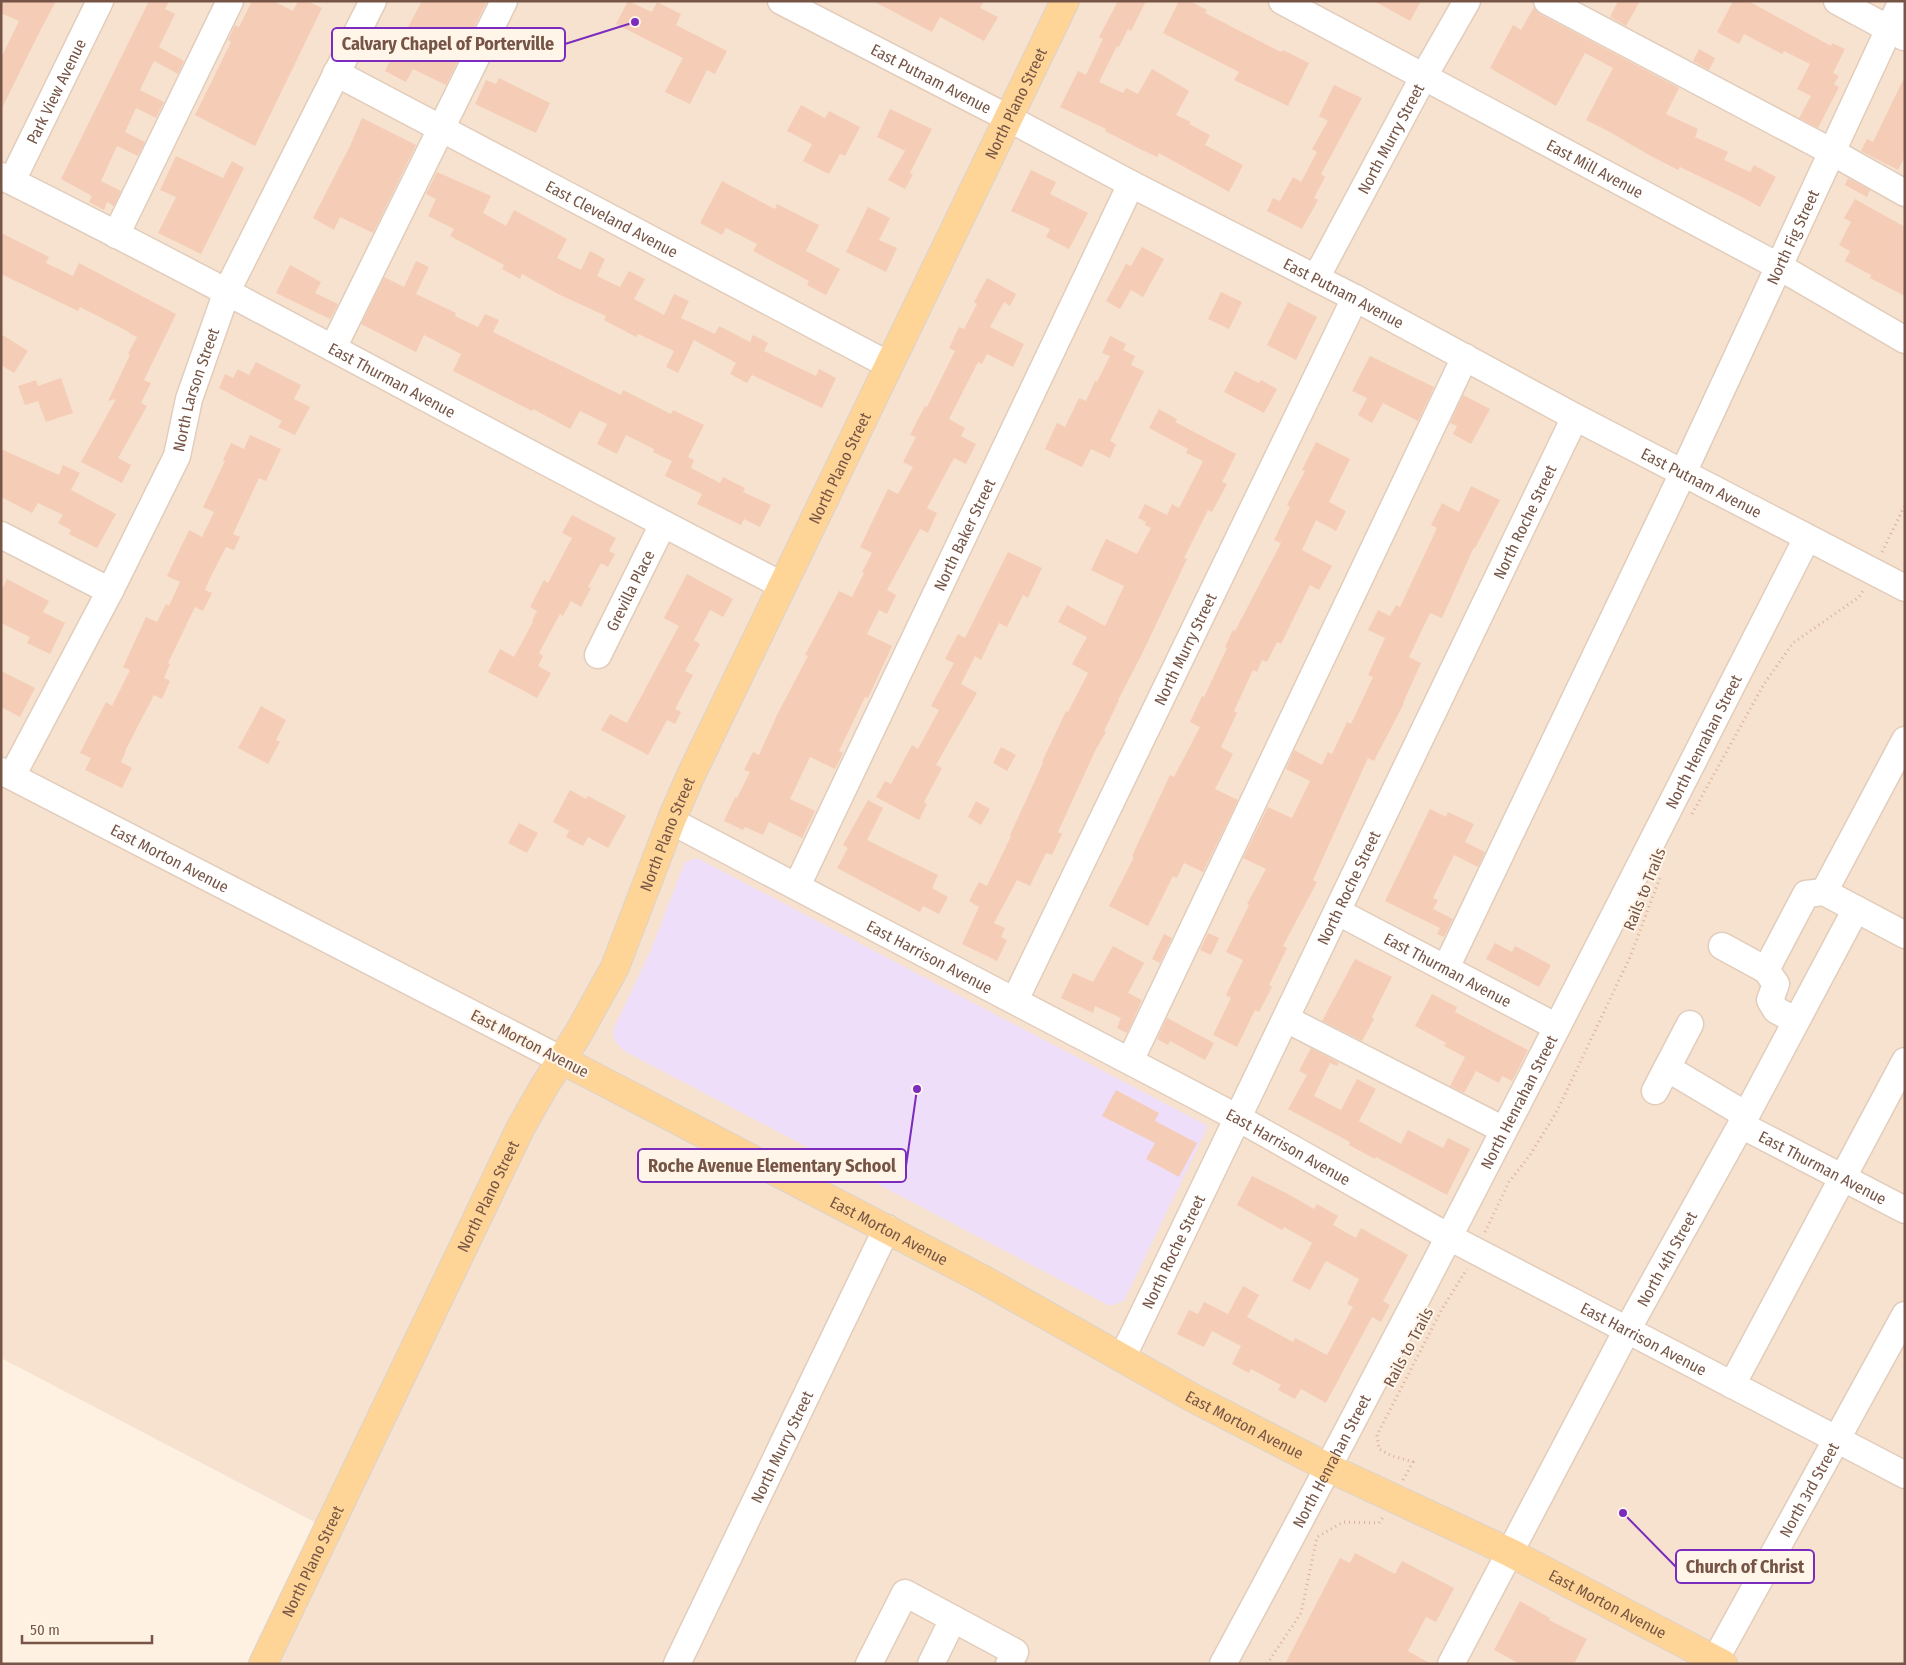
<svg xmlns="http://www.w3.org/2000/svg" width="1906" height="1665" viewBox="0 0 1906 1665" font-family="'Fira Sans Condensed',sans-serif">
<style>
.residential{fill:#f6e2cf}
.education{fill:#eedefa}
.building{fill:#f5cdb7}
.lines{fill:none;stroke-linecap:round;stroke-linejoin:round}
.minor-casing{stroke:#e2cdbc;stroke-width:29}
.major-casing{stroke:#dbd3cf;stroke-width:30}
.path{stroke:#dab09a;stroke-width:3;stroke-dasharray:1 4;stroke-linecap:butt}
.minor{stroke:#fff;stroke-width:26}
.major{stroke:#ffd497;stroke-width:28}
.labels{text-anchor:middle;stroke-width:4;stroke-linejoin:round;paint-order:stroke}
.street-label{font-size:16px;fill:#765546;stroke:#fff5e9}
.leader{fill:none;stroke:#7b2cbf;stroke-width:2}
.callout-dot{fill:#7b2cbf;stroke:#fff5e9;stroke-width:2}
.callout{fill:#fff5e9;stroke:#7b2cbf;stroke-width:2}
.callout-label{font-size:18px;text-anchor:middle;font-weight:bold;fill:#765546}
</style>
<rect width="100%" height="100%" fill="#fef1e1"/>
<!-- residential -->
<polygon class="residential" points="1,1 1905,1 1905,1664 252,1664 324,1527 1,1358"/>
<!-- education -->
<polygon class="education" points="697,858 1208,1126 1124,1301 1110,1306 626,1052 618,1045 614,1038 613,1030 650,952 685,862"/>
<!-- building -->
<g class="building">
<polygon points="1,1 56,1 40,31 1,110 1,58 19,21 1,13"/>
<polygon points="149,1 169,1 165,9 175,14 159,47 184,61 178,74 154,61 140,90 164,102 156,118 136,108 125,132 145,142 138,156 117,146 101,181 121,191 114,206 107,202 104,210 89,202 92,196 61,179"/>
<polygon points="252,1 273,1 293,11 298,1 307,1 322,8 255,146 195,115 231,42 228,40 235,25 239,27"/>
<polygon points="422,1 487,1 446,85 413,69 406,82 385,71 398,44 399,44"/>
<polygon points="628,1 652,12 657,2 681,14 676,25 727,51 715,74 707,70 690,104 665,92 683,58 616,24"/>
<polygon points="873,1 984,1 980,8 998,17 984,41 940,17 932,32"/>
<polygon points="1118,1 1146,1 1131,31 1128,29 1119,47 1117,46 1099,82 1123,93 1126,88 1138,94 1152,69 1189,91 1176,115 1191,122 1189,124 1210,135 1205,145 1243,165 1229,192 1159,153 1157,157 1142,150 1105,131 1106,129 1060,107 1078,71 1086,75 1103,39 1099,37"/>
<polygon points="1179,1 1190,1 1207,10 1205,13 1281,52 1283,50 1309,63 1288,106 1234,80 1239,72 1163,33"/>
<polygon points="1374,1 1421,1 1410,21"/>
<polygon points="1618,1 1640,1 1626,26 1610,17"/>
<polygon points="1733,1 1748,1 1831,46 1832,43 1845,49 1833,73 1839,76 1834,84 1839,87 1818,128 1799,118 1811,96 1797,89 1810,64 1784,51 1782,54 1744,34 1739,44 1717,32"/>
<polygon points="1534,7 1540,14 1679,88 1666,114 1698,129 1695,137 1728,152 1724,160 1750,172 1754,165 1776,177 1760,207 1738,195 1680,167 1678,170 1649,155 1608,131 1586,120 1613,68 1585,53 1556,106 1490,68 1513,25 1521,30"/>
<polygon points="1699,49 1715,58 1709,70 1693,61"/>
<polygon points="1905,76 1905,156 1898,170 1861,151 1867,139 1873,142"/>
<polygon points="499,78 550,103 536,133 475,104 486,80 496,84"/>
<polygon points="1334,85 1362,98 1321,174 1325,177 1314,198 1318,200 1302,229 1267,211 1273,198 1280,201 1293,177 1301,182 1317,152 1312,149 1328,121 1319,116"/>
<polygon points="801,105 825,118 829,111 860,127 845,156 840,154 829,174 803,161 812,144 787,131"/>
<polygon points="890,109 932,129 910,173 913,174 905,189 888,180 905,151 877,137"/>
<polygon points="362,118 416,145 373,233 340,217 334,230 313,218 350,146"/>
<polygon points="176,156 223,178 232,161 244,168 201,254 158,233 176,197 160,190"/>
<polygon points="1031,170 1056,182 1050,194 1088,213 1069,249 1046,237 1050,229 1011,211"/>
<polygon points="437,172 491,196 483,213 506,226 514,210 567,239 557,258 581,270 590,251 605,259 597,276 620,287 629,271 645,279 634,299 664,315 674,294 689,301 681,318 715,334 719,326 750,342 753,335 768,343 764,351 816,376 819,369 836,378 822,408 752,375 747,383 730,374 736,363 694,340 678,373 666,367 674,351 638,334 636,337 604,320 606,316 560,295 522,274 520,279 502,269 504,265 450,236 454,229 428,216 436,199 426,194"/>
<polygon points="1848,178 1870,190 1867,197 1845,185"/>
<polygon points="722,181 775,209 777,204 819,225 806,251 840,269 826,295 807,285 809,281 753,251 757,244 726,228 722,235 700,223"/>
<polygon points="1855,199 1905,227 1905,296 1870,278 1871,275 1845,261 1850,251 1839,245 1851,222 1844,218"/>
<polygon points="868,207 890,218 879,240 897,248 886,272 846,252"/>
<polygon points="1,233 49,257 46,263 73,276 79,263 176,314 144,380 151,383 141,403 147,406 118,458 131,465 122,483 81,462 116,399 108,401 130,355 128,354 137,337 129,333 129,332 80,307 78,311 1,274"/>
<polygon points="1142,247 1164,259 1143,297 1131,290 1120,309 1106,301 1126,264 1131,266"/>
<polygon points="416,261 429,267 416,294 456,313 455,316 478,327 485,314 499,320 493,332 621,395 623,390 671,414 673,410 704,425 688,457 694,460 691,468 720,483 723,477 745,488 743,492 771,505 760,527 744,519 741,525 697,504 702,494 665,476 672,461 653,452 654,449 626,435 617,454 597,444 607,424 580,411 570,429 533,409 532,411 453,371 461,354 424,335 416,352 361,324 384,277 404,287"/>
<polygon points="290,265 321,282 315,293 338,304 330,319 276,293"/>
<polygon points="987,278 1016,294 1010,306 1004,302 990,327 1024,344 1013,367 987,354 982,364 978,362 949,419 965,428 961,436 976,444 966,464 954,458 927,508 937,513 928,533 920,529 887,590 896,595 887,614 879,610 867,634 892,646 868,698 865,697 839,751 843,753 835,769 810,757 790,799 815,811 802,838 769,822 763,835 745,827 743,830 724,821 735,797 737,798 750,772 744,770 753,752 759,755 778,713 808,656 805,655 839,591 852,597 864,573 862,572 872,553 860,547 888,489 898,494 913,467 903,462 916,437 910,435 925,406 927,407 955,351 949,348 959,327 964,329 977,304 974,302"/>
<polygon points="1221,292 1242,302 1229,329 1208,319"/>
<polygon points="1288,302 1317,317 1296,360 1267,345"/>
<polygon points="1,334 28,351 14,373 1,365"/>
<polygon points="1110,336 1126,344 1123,350 1135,356 1131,365 1144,371 1110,441 1116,444 1110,458 1091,449 1082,467 1045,449 1057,423 1065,427 1079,398 1086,401 1095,381 1097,382 1110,356 1102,353"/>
<polygon points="1370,356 1434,387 1418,421 1383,403 1372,423 1358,415 1367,398 1352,391"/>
<polygon points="256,362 301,385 294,399 310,407 295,435 278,427 282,421 219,388 225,374 233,378 238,369 249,375"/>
<polygon points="1235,371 1259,383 1261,380 1277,389 1264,413 1224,392"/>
<polygon points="61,378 73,413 46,422 38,401 25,405 18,386 36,380 38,386"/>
<polygon points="1463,395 1490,409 1471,444 1453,434 1457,426 1450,423"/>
<polygon points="1159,409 1177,419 1175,422 1236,454 1222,482 1227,484 1212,512 1208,510 1184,558 1187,559 1141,656 1118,700 1119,700 1104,731 1106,732 1096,749 1058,832 1062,834 1052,855 1046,853 1030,886 1017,880 994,923 1005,928 1001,937 1007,940 997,961 962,944 979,907 969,901 979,882 987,886 1011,836 1010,835 1043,763 1042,762 1066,711 1068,712 1088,673 1072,664 1087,637 1058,622 1067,605 1105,626 1124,586 1091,570 1106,539 1137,554 1151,528 1145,525 1146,522 1138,518 1145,504 1167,515 1172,504 1179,508 1203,461 1186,453 1188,449 1149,428"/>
<polygon points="250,435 281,449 266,481 259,478 233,534 240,537 234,550 226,547 211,576 205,590 212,593 203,611 195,607 168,663 170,664 164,678 170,681 162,699 154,695 125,751 126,751 121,762 132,768 122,788 85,770 91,758 80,753 106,702 112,706 130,670 123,667 146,617 157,622 166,604 169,606 180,582 167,576 189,530 202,537 214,512 203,507 225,461 223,460 231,443 244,449"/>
<polygon points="1316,442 1350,459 1329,502 1346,511 1336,531 1316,520 1302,550 1332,566 1319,590 1310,585 1281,644 1277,642 1267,662 1262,660 1257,672 1253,670 1234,711 1237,713 1221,747 1233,754 1215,789 1238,800 1203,872 1184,863 1177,878 1173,876 1148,926 1109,906 1134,857 1132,856 1170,775 1174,777 1200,727 1190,722 1202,696 1204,697 1227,648 1225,647 1233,630 1235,631 1281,543 1274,540 1290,507 1287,505 1305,471 1302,470"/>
<polygon points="1,449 59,475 63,465 80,473 71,490 116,514 97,548 69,534 71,530 58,523 63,515 38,503 32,513 1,497"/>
<polygon points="1471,486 1500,500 1475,548 1474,547 1442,618 1430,613 1409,657 1421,663 1403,703 1404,703 1374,761 1368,758 1313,880 1317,882 1283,946 1287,948 1269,985 1272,987 1259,1012 1255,1010 1237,1047 1213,1035 1231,998 1226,995 1243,960 1226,952 1249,905 1247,904 1266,869 1243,858 1268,807 1292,818 1310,781 1286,769 1294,750 1322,765 1328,752 1332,754 1347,722 1351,724 1373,677 1368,675 1385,638 1368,630 1378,610 1390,616 1396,605 1400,607 1437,528 1431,525 1442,503 1459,512"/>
<polygon points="572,515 616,538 609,551 615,554 608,567 601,563 588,587 591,588 581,607 571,601 563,616 560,614 539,653 543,656 538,666 551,673 537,698 488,672 500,649 514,657 533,622 532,621 537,611 530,607 544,580 548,583 572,538 562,533"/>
<polygon points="1008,552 1042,568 1028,598 1023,595 1007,627 999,623 981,660 975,656 961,684 977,693 936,765 942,768 924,802 927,804 919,820 876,797 885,781 891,784 912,745 918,749 939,710 931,706 954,663 945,659 958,634 965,638"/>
<polygon points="687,574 733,599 723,617 710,610 694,640 700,644 685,671 693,675 675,709 681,712 675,724 667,720 648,755 601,730 610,714 627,723 679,626 664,618"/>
<polygon points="7,579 49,601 43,612 65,623 50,654 27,643 30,637 1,623 1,591"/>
<polygon points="1,671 35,688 20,717 1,707"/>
<polygon points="261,706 286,720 276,740 280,742 268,764 238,748"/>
<polygon points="1001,747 1016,755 1007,771 993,763"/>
<polygon points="570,790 586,799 588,796 626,816 608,848 588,837 583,846 566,837 569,831 553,822"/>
<polygon points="868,800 883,808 867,840 938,875 932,888 948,897 939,914 923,906 920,912 837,868 848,848 843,845"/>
<polygon points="976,801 990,809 981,825 968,817"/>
<polygon points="1430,809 1446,817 1448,812 1474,824 1465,842 1485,852 1478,867 1454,855 1433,898 1438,900 1433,909 1453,919 1444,937 1437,934 1440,928 1385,901"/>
<polygon points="519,823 538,833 527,853 508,843"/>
<polygon points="1208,933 1219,938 1211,955 1200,950"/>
<polygon points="1164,934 1172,938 1160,963 1152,959"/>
<polygon points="1495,943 1512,952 1515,946 1551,965 1539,987 1486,959"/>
<polygon points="1113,946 1144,963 1128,993 1142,1000 1127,1033 1117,1028 1121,1018 1095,1006 1093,1013 1061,998 1073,973 1093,982"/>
<polygon points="1355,959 1392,977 1372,1017 1374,1019 1362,1041 1322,1021"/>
<polygon points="1432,994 1457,1007 1455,1012 1528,1050 1512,1081 1502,1076 1499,1083 1476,1071 1464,1093 1450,1086 1465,1057 1444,1046 1446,1043 1415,1026"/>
<polygon points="1167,1018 1214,1043 1205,1060 1170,1041 1168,1045 1157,1039"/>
<polygon points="1311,1048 1339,1063 1337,1066 1330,1063 1314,1096 1341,1110 1357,1079 1376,1089 1359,1121 1401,1144 1408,1130 1443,1148 1448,1138 1470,1149 1447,1195 1376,1157 1375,1159 1349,1145 1350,1142 1288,1109 1307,1075 1299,1071"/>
<polygon points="1116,1090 1159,1113 1155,1121 1197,1143 1179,1177 1146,1159 1155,1143 1102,1116"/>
<polygon points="1252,1176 1288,1194 1314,1209 1317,1204 1338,1216 1333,1225 1356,1238 1361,1228 1408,1255 1383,1301 1390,1305 1381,1322 1372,1317 1326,1403 1301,1389 1295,1399 1278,1390 1281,1385 1251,1369 1249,1373 1232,1364 1241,1346 1212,1331 1204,1347 1177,1334 1189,1310 1198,1314 1204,1302 1228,1314 1243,1286 1259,1295 1247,1317 1293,1342 1295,1338 1327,1355 1353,1307 1347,1304 1359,1279 1326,1261 1310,1290 1292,1281 1312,1243 1284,1227 1282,1230 1237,1205"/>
<polygon points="1355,1553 1395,1574 1402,1561 1454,1588 1436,1622 1426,1617 1408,1651 1431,1664 1285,1664 1340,1558 1350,1563"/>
<polygon points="1520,1601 1550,1618 1549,1620 1587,1639 1574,1664 1520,1664 1494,1650"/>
</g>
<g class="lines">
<!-- minor casing -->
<g class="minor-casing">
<g id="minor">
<path id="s1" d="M781,1L1008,118L1131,184L1355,298L1575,417L1905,588"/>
<path id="s2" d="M1282,1L1778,266L1905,340"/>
<polyline points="1547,1 1832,152 1905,193"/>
<polyline points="1837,1 1904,37"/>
<path id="s3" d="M336,73L889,365"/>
<path id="s4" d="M1,176C264,307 520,452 782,585"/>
<path id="s5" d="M12,181L100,1"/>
<polyline points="116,235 230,1"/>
<path id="s6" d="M1316,278L1424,76L1467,1"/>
<polyline points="333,348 504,1"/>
<polyline points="1,535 110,591"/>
<path id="s7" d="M598,655L663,524"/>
<path id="s8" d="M1,771L562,1060"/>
<path id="s9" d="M12,776L110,591L177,456L189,399L227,291L373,1"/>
<path id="s10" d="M671,821L1238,1118L1449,1237L1905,1475"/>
<path id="s11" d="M797,886L1131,184"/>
<polyline points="1824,892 1905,740"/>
<path id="s12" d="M1338,912L1557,1027"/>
<polyline points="1722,946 1766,970"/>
<path id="s13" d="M1446,968L1683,473L1902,1"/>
<path id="s14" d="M1015,1000L1355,298"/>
<polyline points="1286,1019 1504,1130"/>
<polyline points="1796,1021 1776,1010 1770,1000 1776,984 1766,970 1806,894 1824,892 1905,935"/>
<polyline points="1130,1061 1465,357"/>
<polyline points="1667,1068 1690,1024"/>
<polyline points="1655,1091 1667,1068 1746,1115"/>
<path id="s15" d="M1741,1125L1905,1210"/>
<path id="s16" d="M1122,1358L1575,417"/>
<polyline points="1732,1385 1905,1061"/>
<path id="s17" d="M677,1664L887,1228"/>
<polyline points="869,1664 905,1593 1015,1652 1009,1664"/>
<polyline points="931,1664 953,1619"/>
<path id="s18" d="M1223,1664C1424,1292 1615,914 1807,538"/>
<path id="s19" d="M1451,1664L1627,1330L1741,1125L1856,909"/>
<path id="s20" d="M1713,1664L1905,1315"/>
</g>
</g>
<!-- major casing -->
<g class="major-casing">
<g id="major">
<path id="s21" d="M562,1060L984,1280L1193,1398L1329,1468L1509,1552L1723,1664"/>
<path id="s22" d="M263,1664L521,1127L545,1085L578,1034L615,967L671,821L690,777L1065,1"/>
</g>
</g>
<!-- path -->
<g class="path">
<polyline points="1882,552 1905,505"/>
<polyline points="1692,814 1764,684 1793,643 1859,597 1864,589"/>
<polyline points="1485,1232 1509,1182 1530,1155 1557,1111 1630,957 1661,875"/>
<polyline points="1403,1480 1413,1462 1392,1456 1379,1449 1377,1435 1442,1309 1467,1269"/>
<polyline points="1267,1664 1301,1613 1317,1537 1343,1522 1379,1523 1383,1517"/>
</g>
<!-- minor -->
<use href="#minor" class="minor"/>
<!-- major -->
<use href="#major" class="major"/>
</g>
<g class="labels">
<!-- street labels -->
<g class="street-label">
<text dy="6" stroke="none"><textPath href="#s1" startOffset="169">East Putnam Avenue</textPath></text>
<text dy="6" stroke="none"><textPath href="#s5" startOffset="100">Park View Avenue</textPath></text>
<text dy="6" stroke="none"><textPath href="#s22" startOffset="1734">North Plano Street</textPath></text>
<text dy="6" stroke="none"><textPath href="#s6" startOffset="158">North Murry Street</textPath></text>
<text dy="6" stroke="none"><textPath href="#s2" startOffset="355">East Mill Avenue</textPath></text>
<text dy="6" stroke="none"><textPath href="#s3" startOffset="312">East Cleveland Avenue</textPath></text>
<text dy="6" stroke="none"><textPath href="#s13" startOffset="809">North Fig Street</textPath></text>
<text dy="6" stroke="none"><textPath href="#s1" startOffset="634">East Putnam Avenue</textPath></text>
<text dy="6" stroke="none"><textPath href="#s4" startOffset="441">East Thurman Avenue</textPath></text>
<text dy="6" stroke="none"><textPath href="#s9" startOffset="429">North Larson Street</textPath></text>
<text dy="6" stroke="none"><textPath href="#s22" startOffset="1329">North Plano Street</textPath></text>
<text dy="6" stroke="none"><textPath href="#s1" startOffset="1039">East Putnam Avenue</textPath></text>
<text dy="6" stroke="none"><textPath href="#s16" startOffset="928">North Roche Street</textPath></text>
<text dy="6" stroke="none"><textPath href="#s11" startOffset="389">North Baker Street</textPath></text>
<text dy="6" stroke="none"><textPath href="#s7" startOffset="72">Grevilla Place</textPath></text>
<text dy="6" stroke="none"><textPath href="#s14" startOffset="390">North Murry Street</textPath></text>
<text dy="6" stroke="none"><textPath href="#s18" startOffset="1040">North Henrahan Street</textPath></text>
<text dy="6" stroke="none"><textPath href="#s22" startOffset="924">North Plano Street</textPath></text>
<text dy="6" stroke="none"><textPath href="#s8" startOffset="190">East Morton Avenue</textPath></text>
<text dy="6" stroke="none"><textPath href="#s16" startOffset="522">North Roche Street</textPath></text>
<text transform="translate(1644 889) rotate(-68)" y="6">Rails to Trails</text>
<text dy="6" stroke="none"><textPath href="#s10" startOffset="292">East Harrison Avenue</textPath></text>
<text dy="6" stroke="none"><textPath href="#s12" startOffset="124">East Thurman Avenue</textPath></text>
<text transform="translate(530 1043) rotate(27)" y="6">East Morton Avenue</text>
<text dy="6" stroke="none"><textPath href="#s18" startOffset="635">North Henrahan Street</textPath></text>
<text dy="6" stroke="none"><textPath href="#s10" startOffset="698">East Harrison Avenue</textPath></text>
<text dy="6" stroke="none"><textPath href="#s15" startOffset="92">East Thurman Avenue</textPath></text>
<text dy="6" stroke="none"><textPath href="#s22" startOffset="519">North Plano Street</textPath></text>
<text dy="6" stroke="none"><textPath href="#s21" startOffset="369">East Morton Avenue</textPath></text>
<text dy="6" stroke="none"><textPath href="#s16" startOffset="118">North Roche Street</textPath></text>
<text dy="6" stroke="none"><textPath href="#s19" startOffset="459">North 4th Street</textPath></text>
<text dy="6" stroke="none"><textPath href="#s10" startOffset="1102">East Harrison Avenue</textPath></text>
<text transform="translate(1408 1347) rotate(-62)" y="6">Rails to Trails</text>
<text dy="6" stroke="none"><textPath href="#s21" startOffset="774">East Morton Avenue</textPath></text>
<text dy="6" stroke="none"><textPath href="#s17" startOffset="241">North Murry Street</textPath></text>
<text dy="6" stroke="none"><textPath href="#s18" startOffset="230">North Henrahan Street</textPath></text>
<text dy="6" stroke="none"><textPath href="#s20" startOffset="199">North 3rd Street</textPath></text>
<text dy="6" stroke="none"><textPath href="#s22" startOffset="114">North Plano Street</textPath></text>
<text dy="6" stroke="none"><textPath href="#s21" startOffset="1179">East Morton Avenue</textPath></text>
</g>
</g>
<!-- callouts -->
<path class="leader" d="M635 22L565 44M917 1089L906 1166M1623 1513L1676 1567"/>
<g class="callout-dot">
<circle cx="635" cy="22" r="5"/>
<circle cx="917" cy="1089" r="5"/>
<circle cx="1623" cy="1513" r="5"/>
</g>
<g class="callout">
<rect x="332" y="28" width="233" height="33" rx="5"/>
<rect x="638" y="1149" width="268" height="33" rx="5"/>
<rect x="1676" y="1550" width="138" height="33" rx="5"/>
</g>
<g class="callout-label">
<text x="448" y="50">Calvary Chapel of Porterville</text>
<text x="772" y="1172">Roche Avenue Elementary School</text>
<text x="1745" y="1573">Church of Christ</text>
</g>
<!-- border -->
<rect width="1906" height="1665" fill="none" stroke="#765546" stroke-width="5"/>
<!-- scale -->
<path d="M22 1635v8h130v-8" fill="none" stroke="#765546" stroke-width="2.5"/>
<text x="30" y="1635" font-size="15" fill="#765546" stroke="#fff5e9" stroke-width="4" paint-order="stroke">50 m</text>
</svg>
